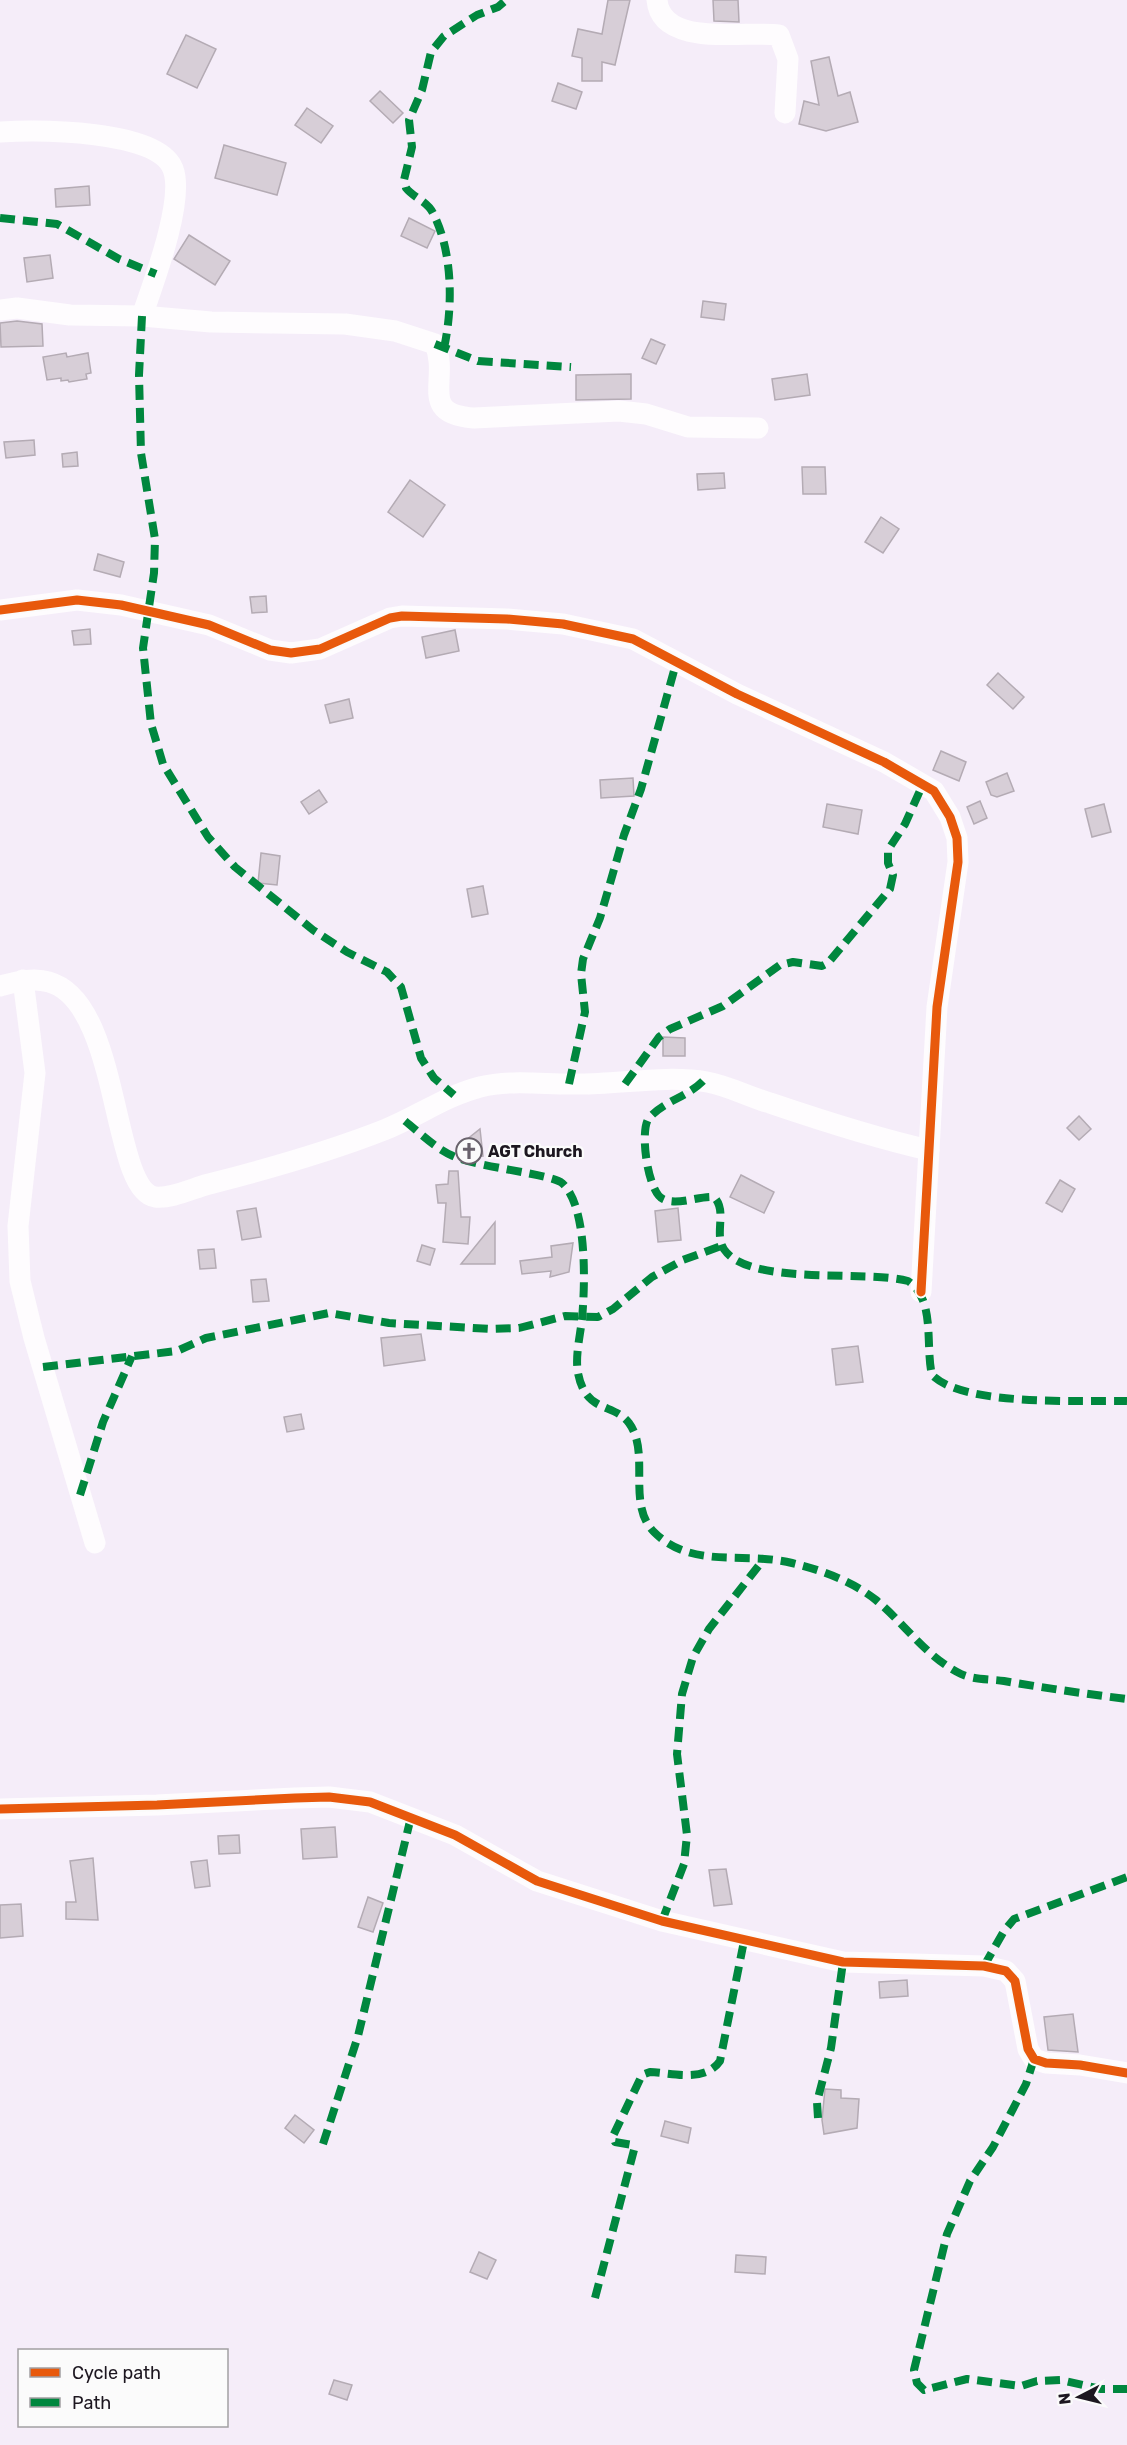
<svg xmlns="http://www.w3.org/2000/svg" width="1127" height="2445" viewBox="0 0 1127 2445" font-family="Rubik,sans-serif">
<style>
.building{fill:#d7ced7;stroke:#b4abb4;stroke-width:1.5}
.lines{fill:none;stroke-linecap:round;stroke-linejoin:round}
.minor{stroke:#fefcfe;stroke-width:21}
.quiet{stroke:#00873e;stroke-width:8;stroke-dasharray:15 8;stroke-linecap:butt}
.cycleway-casing{stroke:#fbfbfb;stroke-width:13}
.cycleway{stroke:#e8590c;stroke-width:9}
.labels{text-anchor:middle;stroke-width:4.5;stroke-linejoin:round;paint-order:stroke}
.poi-label{font-size:16px;font-weight:bold;fill:#1d1720;stroke:#fbfbfb;text-anchor:start}
</style>
<rect width="100%" height="100%" fill="#f5edf9"/>
<!-- building -->
<g class="building">
<polygon points="608,0 630,0 615,65 602,62 602,81 582,81 582,58 572,56 578,29 602,34"/>
<polygon points="713,0 738,0 739,22 714,21"/>
<polygon points="186,35 216,49 197,88 167,74"/>
<polygon points="829,57 838,96 850,92 858,122 826,131 799,124 804,101 819,105 811,61"/>
<polygon points="558,83 582,92 576,109 552,101"/>
<polygon points="380,91 403,113 393,123 370,101"/>
<polygon points="307,108 333,126 321,143 295,125"/>
<polygon points="224,145 286,163 277,195 215,178"/>
<polygon points="89,186 90,205 56,207 55,189"/>
<polygon points="409,218 435,231 427,248 401,236"/>
<polygon points="189,235 230,261 215,285 174,259"/>
<polygon points="50,255 53,278 27,282 24,258"/>
<polygon points="703,301 726,304 724,320 701,317"/>
<polygon points="17,321 42,324 43,346 1,347 0,323"/>
<polygon points="651,339 665,345 656,364 642,358"/>
<polygon points="66,353 67,357 88,353 91,373 86,374 87,379 69,382 68,380 61,381 61,378 47,380 43,357"/>
<polygon points="631,374 631,399 576,400 576,375"/>
<polygon points="807,374 810,395 775,400 772,379"/>
<polygon points="34,440 35,455 6,458 4,442"/>
<polygon points="77,452 78,466 63,467 62,454"/>
<polygon points="802,467 825,467 826,494 803,494"/>
<polygon points="724,473 725,488 698,490 697,474"/>
<polygon points="410,480 445,505 423,537 388,512"/>
<polygon points="881,517 899,529 883,553 865,542"/>
<polygon points="98,554 124,562 120,577 94,570"/>
<polygon points="266,596 267,612 252,613 250,597"/>
<polygon points="90,629 91,644 74,645 72,631"/>
<polygon points="455,630 459,651 426,658 422,637"/>
<polygon points="998,673 1024,697 1013,709 987,685"/>
<polygon points="349,699 353,718 330,723 325,705"/>
<polygon points="941,751 966,762 959,781 933,770"/>
<polygon points="1007,773 1014,791 997,797 991,795 986,782"/>
<polygon points="633,778 634,796 601,798 600,780"/>
<polygon points="319,790 327,802 309,814 301,802"/>
<polygon points="980,801 987,818 974,824 967,807"/>
<polygon points="827,804 862,810 858,834 823,827"/>
<polygon points="1104,804 1111,832 1092,837 1085,809"/>
<polygon points="261,853 280,856 277,885 258,883"/>
<polygon points="483,886 488,914 472,917 467,889"/>
<polygon points="663,1037 685,1038 685,1056 663,1056"/>
<polygon points="1079,1116 1091,1129 1079,1140 1067,1128"/>
<polygon points="480,1129 483,1156 467,1158 466,1140"/>
<polygon points="449,1171 458,1171 461,1217 470,1217 468,1244 443,1242 446,1203 438,1203 436,1185 448,1184"/>
<polygon points="741,1175 774,1192 764,1213 730,1197"/>
<polygon points="1060,1180 1075,1189 1062,1212 1046,1203"/>
<polygon points="256,1208 261,1237 242,1240 237,1211"/>
<polygon points="678,1208 681,1240 658,1242 655,1211"/>
<polygon points="495,1222 495,1264 461,1264"/>
<polygon points="573,1243 569,1272 550,1277 551,1271 522,1274 520,1261 552,1257 551,1246"/>
<polygon points="422,1245 435,1249 430,1265 417,1261"/>
<polygon points="214,1249 216,1268 200,1269 198,1250"/>
<polygon points="266,1279 269,1301 253,1302 251,1280"/>
<polygon points="421,1334 425,1360 384,1366 381,1338"/>
<polygon points="858,1346 863,1382 836,1385 832,1349"/>
<polygon points="301,1414 304,1429 287,1432 284,1417"/>
<polygon points="335,1827 337,1857 303,1859 301,1829"/>
<polygon points="239,1835 240,1853 219,1854 218,1836"/>
<polygon points="93,1858 98,1920 66,1919 66,1902 76,1902 70,1861"/>
<polygon points="207,1860 210,1886 195,1888 191,1862"/>
<polygon points="726,1869 732,1904 714,1906 709,1870"/>
<polygon points="368,1897 383,1903 373,1932 358,1927"/>
<polygon points="21,1904 23,1936 0,1938 0,1905"/>
<polygon points="907,1980 908,1996 880,1998 879,1982"/>
<polygon points="1073,2014 1078,2052 1048,2050 1044,2017"/>
<polygon points="825,2089 841,2090 841,2098 859,2099 857,2128 824,2134 822,2120"/>
<polygon points="295,2115 314,2130 304,2143 285,2128"/>
<polygon points="665,2121 691,2128 688,2143 661,2136"/>
<polygon points="479,2252 496,2260 487,2279 470,2272"/>
<polygon points="736,2255 766,2257 765,2274 735,2272"/>
<polygon points="334,2380 352,2385 347,2400 329,2394"/>
</g>
<g class="lines">
<!-- minor -->
<g class="minor">
<path d="M657,0C661,49 749,30 779,35L788,59L785,113"/>
<path d="M0,132C37,130 158,129 173,169C185,200 153,284 142,316"/>
<path d="M0,310L17,308L70,315L142,316L211,322L345,324L395,331L435,344C450,380 417,414 474,418L619,411L646,414L688,427L758,428"/>
<polyline points="0,610 77,600 121,605 209,625 270,650 291,653 320,649 390,618 402,616 507,619 563,624 633,639 737,694 884,762 934,791 950,817 957,838 958,862 937,1007 921,1292"/>
<polyline points="23,980 35,1073 18,1226 20,1281 34,1338 95,1543"/>
<path d="M0,986C16,982 33,977 49,982C121,1002 111,1190 155,1197C172,1199 193,1188 209,1184C268,1169 328,1152 384,1130C417,1117 445,1096 480,1087C513,1079 546,1085 580,1084C620,1084 667,1075 707,1082C729,1086 749,1097 770,1103C823,1121 875,1138 929,1150"/>
<polyline points="0,1809 157,1805 295,1798 329,1797 370,1802 455,1835 537,1881 662,1921 843,1962 984,1966 1006,1971 1015,1981 1028,2049 1034,2059 1046,2063 1080,2065 1127,2073"/>
</g>
<!-- quiet -->
<g class="quiet">
<polyline points="0,218 57,224 119,259 156,274"/>
<polyline points="142,316 139,375 141,453 155,539 154,573 143,648 151,724 163,764 208,837 235,867 313,930 347,952 387,972 401,987 421,1058 434,1078 454,1095"/>
<polyline points="435,344 478,361 571,367"/>
<path d="M444,348C453,307 453,252 433,213C427,201 414,198 406,188L404,180L412,147L409,120L422,90L431,52L444,36L477,15L498,7L506,0"/>
<path d="M703,1081C687,1097 664,1101 649,1118C639,1130 648,1193 663,1199C677,1206 698,1196 714,1197C729,1212 711,1237 727,1253C757,1285 866,1270 908,1281C936,1299 925,1346 932,1375C964,1407 1081,1400 1127,1401"/>
<polyline points="569,1084 585,1012 581,974 583,959 600,918 624,835 641,789 677,660"/>
<polyline points="625,1084 659,1037 670,1029 723,1006 780,965 793,962 822,966 828,963 890,889 893,875 888,863 888,850 905,824 923,784"/>
<path d="M405,1121C420,1133 435,1148 453,1156C476,1167 551,1174 562,1183C588,1206 585,1287 582,1319C580,1337 575,1356 578,1373C586,1414 613,1402 629,1423C651,1453 626,1504 654,1532C692,1570 745,1551 792,1563C821,1570 852,1581 876,1600C905,1624 926,1657 961,1674C974,1680 991,1679 1004,1681C1045,1688 1086,1694 1127,1699"/>
<polyline points="43,1367 177,1351 206,1338 329,1313 389,1323 490,1329 519,1328 565,1316 598,1317 613,1309 652,1277 683,1260 721,1246"/>
<polyline points="80,1495 103,1422 132,1356"/>
<polyline points="662,1921 684,1864 687,1835 677,1754 682,1694 693,1657 709,1629 764,1559"/>
<polyline points="984,1966 1004,1931 1014,1919 1127,1877"/>
<polyline points="1034,2059 1026,2084 993,2147 970,2181 947,2234 914,2370 917,2383 924,2390 967,2379 1021,2386 1037,2381 1061,2380 1101,2389 1127,2389"/>
<polyline points="818,2118 817,2102 831,2048 843,1962"/>
<polyline points="323,2144 358,2036 411,1817"/>
<path d="M595,2298L634,2150L632,2145L615,2142L613,2136L642,2075L650,2072C672,2073 705,2083 720,2061L744,1941"/>
</g>
<!-- cycleway casing -->
<g class="cycleway-casing">
<g id="cycleway">
<polyline points="0,610 77,600 121,605 209,625 270,650 291,653 320,649 390,618 402,616 507,619 563,624 633,639 737,694 884,762 934,791 950,817 957,838 958,862 937,1007 921,1292"/>
<polyline points="0,1809 157,1805 295,1798 329,1797 370,1802 455,1835 537,1881 662,1921 843,1962 984,1966 1006,1971 1015,1981 1028,2049 1034,2059 1046,2063 1080,2065 1127,2073"/>
</g>
</g>
<!-- cycleway -->
<use href="#cycleway" class="cycleway"/>
</g>
<!-- icons -->
<defs>
<g id="church-ring" transform="scale(1.35)"><circle r="9.5" fill="#fbfbfb" stroke="#69626c" stroke-width="1.5"/><path d="M-1.2-6h2.4v3.5h3.3v2.4h-3.3V6h-2.4V-.1h-3.3v-2.4h3.3Z" fill="#69626c"/></g>
</defs>
<g fill-rule="evenodd">
<use href="#church-ring" x="469" y="1151"/>
</g>
<g class="labels">
<!-- poi labels -->
<g class="poi-label">
<text x="488" y="1157">AGT Church</text>
</g>
</g>
<!-- legend -->
<rect x="18" y="2349" width="210" height="78" fill="#fbfbfb" stroke="#a2a0a3" stroke-width="1.5"/>
<rect x="30" y="2368" width="30" height="9" fill="#e8590c" stroke="#a2a0a3" stroke-width="1.5"/>
<text x="72" y="2379" font-size="18" fill="#1d1720">Cycle path</text>
<rect x="30" y="2398" width="30" height="9" fill="#00873e" stroke="#a2a0a3" stroke-width="1.5"/>
<text x="72" y="2409" font-size="18" fill="#1d1720">Path</text>
<!-- north arrow -->
<g transform="translate(1079 2397) rotate(263)" stroke="#fbfbfb" stroke-width="4.5" paint-order="stroke">
<path d="M0-4.5L10 22L0 15L-10 22Z" fill="#1d1720"/>
<text y="-9" font-size="16" font-weight="bold" text-anchor="middle" fill="#1d1720">N</text>
</g>
</svg>
